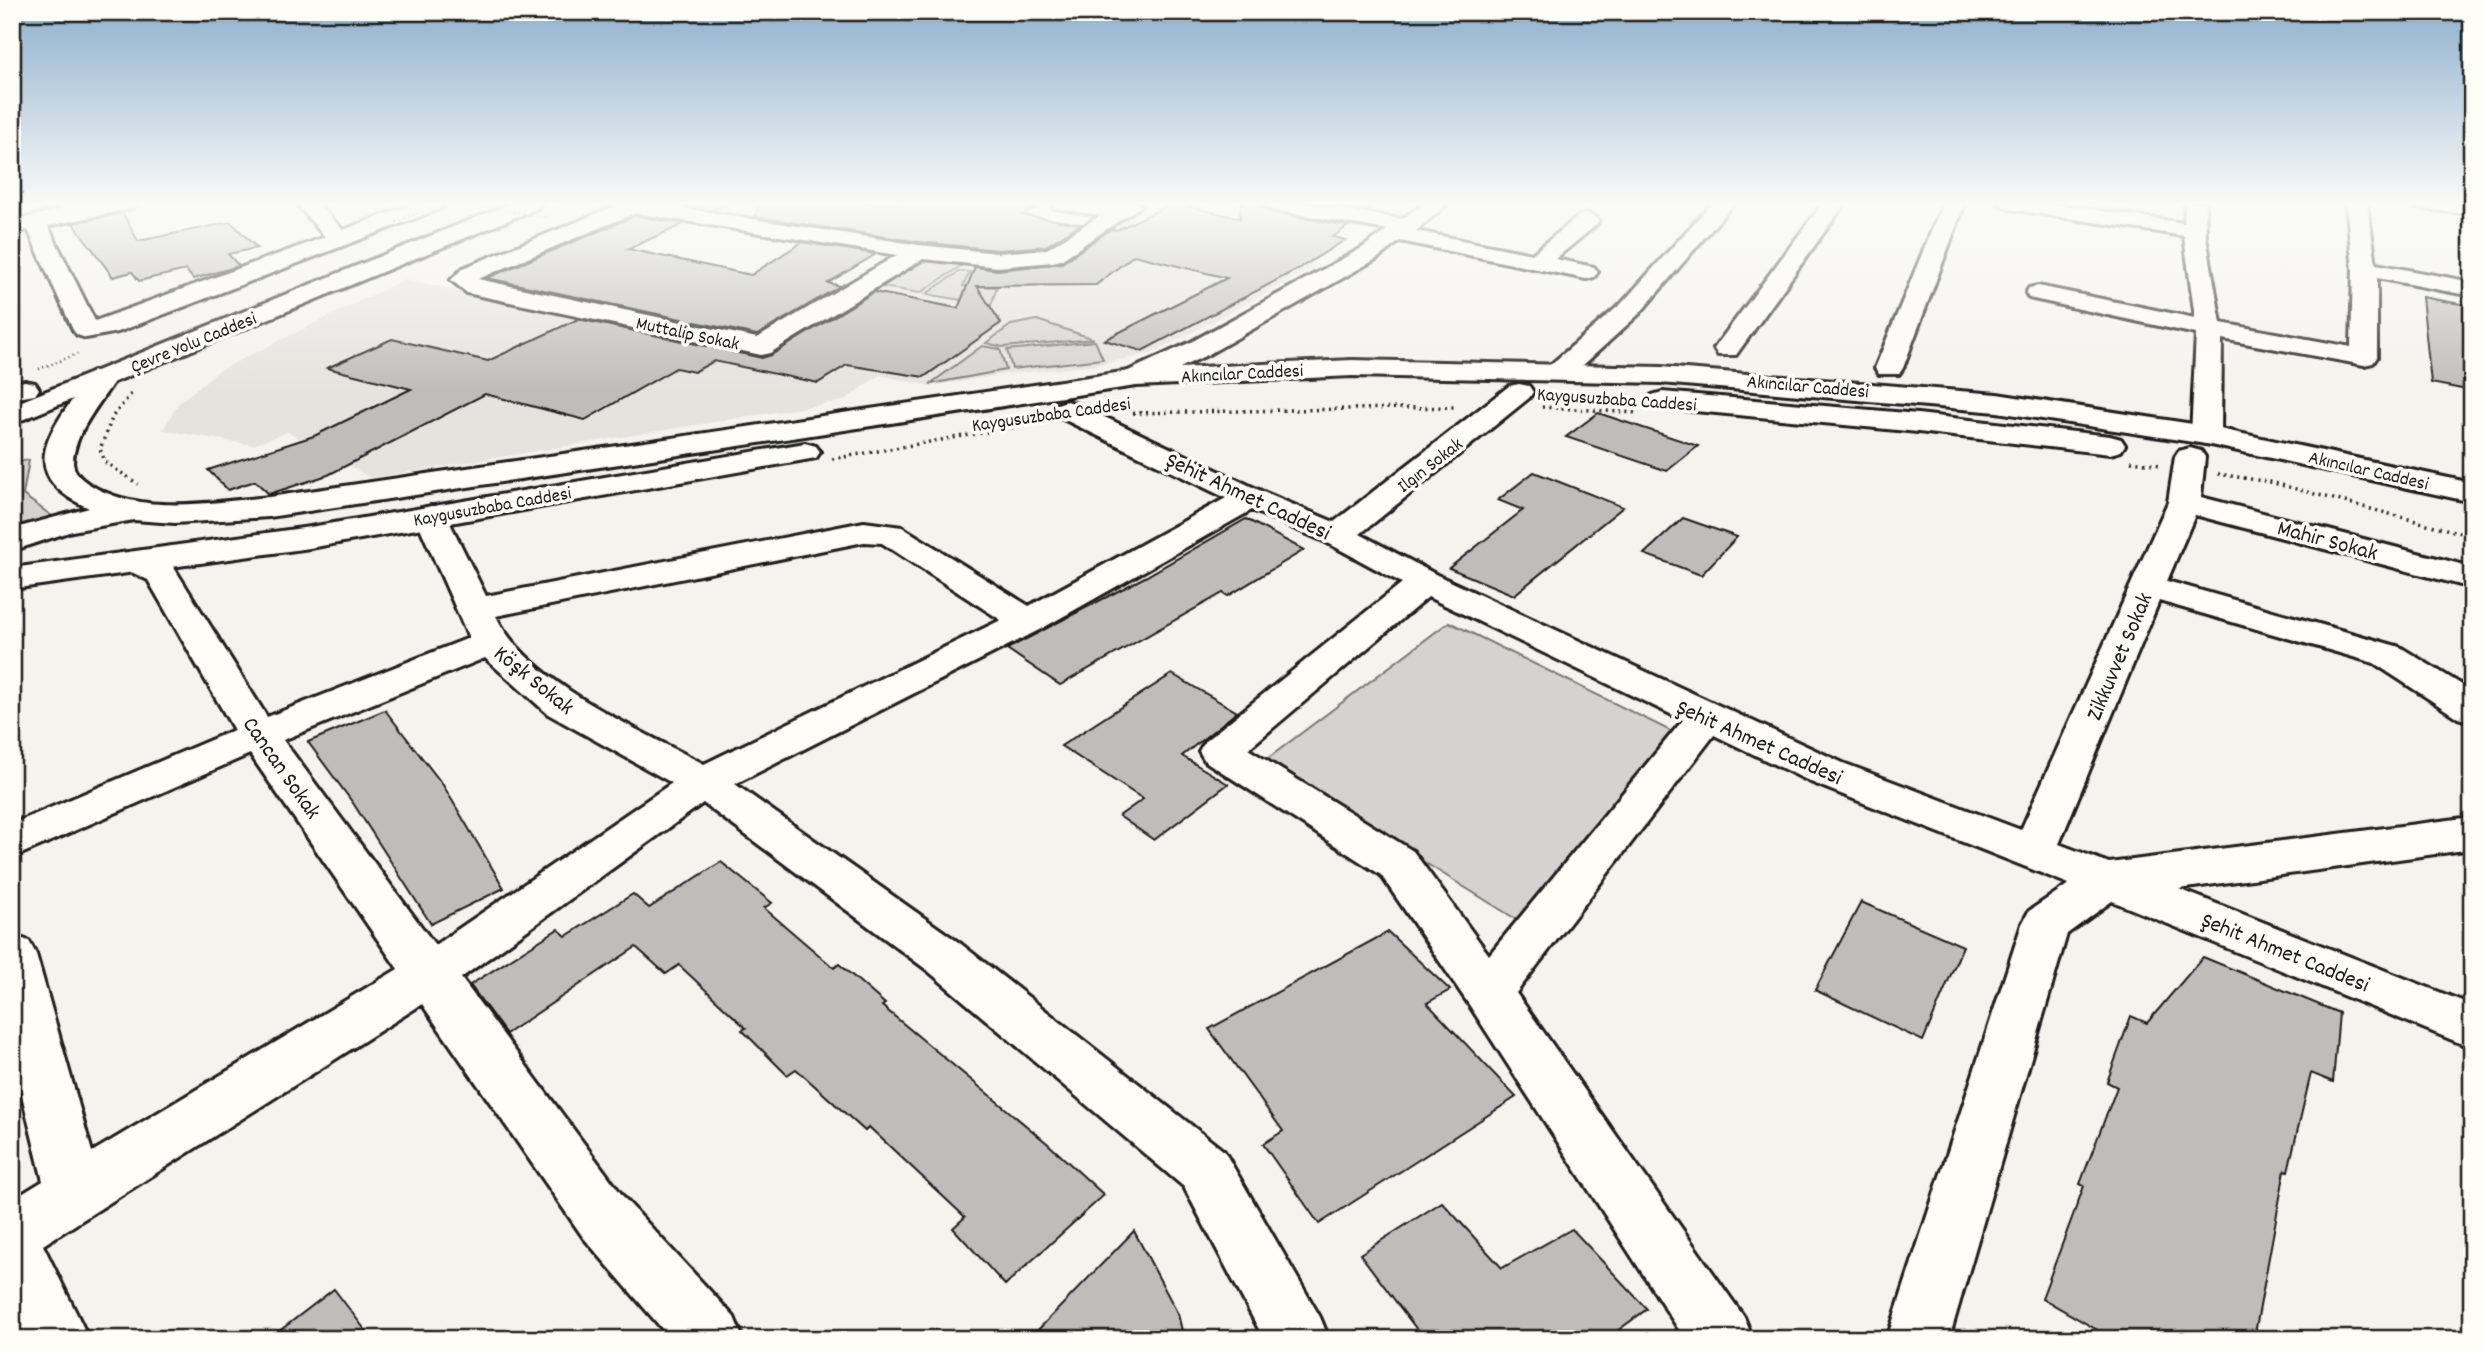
<svg xmlns="http://www.w3.org/2000/svg" width="2484" height="1351" viewBox="0 0 2484 1351" font-family="Dekko,sans-serif">
<style>
.built{fill:#e4e3de}
.green{fill:#d4d3cf;stroke:#787876;stroke-width:2}
.building{fill:#bebdba;stroke:#1c1c1c;stroke-width:2}
.lines{fill:none;stroke-linecap:round;stroke-linejoin:round}
.minor-casing{stroke:#1c1c1c;stroke-width:6}
.major-casing{stroke:#1c1c1c;stroke-width:6}
.highway-casing{stroke:#1c1c1c;stroke-width:6}
.path-far1{stroke:#1c1c1c;stroke-width:2.5;stroke-dasharray:1 3.5;stroke-linecap:butt}
.path{stroke:#1c1c1c;stroke-width:3.5;stroke-dasharray:2 4.5;stroke-linecap:butt}
.minor{fill:#fdfcf7;fill-rule:evenodd}
.major{fill:#fdfcf7;fill-rule:evenodd}
.highway{fill:#fdfcf7;fill-rule:evenodd}
.path-bridge{stroke:#1c1c1c;stroke-width:2.5;stroke-dasharray:1 3.5;stroke-linecap:butt}
.labels{text-anchor:middle;stroke-width:7;stroke-linejoin:round;paint-order:stroke}
.far-street-label{font-size:19px;fill:#1c1c1c;stroke:#fdfcf7}
.street-label{font-size:23px;fill:#1c1c1c;stroke:#fdfcf7}
</style>
<rect width="100%" height="100%" fill="#f4f3ee"/>
<filter id="ink" filterUnits="userSpaceOnUse"><feTurbulence type="fractalNoise" baseFrequency=".0143" numOctaves="2"/><feDisplacementMap in="SourceGraphic" scale="14" xChannelSelector="R" yChannelSelector="G"/><feConvolveMatrix kernelMatrix="1 2 1 2 8 2 1 2 1" color-interpolation-filters="sRGB"/></filter>
<g filter="url(#ink)">
<!-- built -->
<polygon class="built" points="1126,218 1318,266 1153,353 1097,365 1007,374 931,386 880,375 843,401 371,478 288,432 253,445 163,430 178,404 218,371 405,279 762,357 926,257 977,264 1065,263"/>
<!-- green -->
<g class="green">
<polygon points="927,258 964,264 920,293 882,287"/>
<polygon points="960,271 970,272 963,286 997,287 991,305 926,294"/>
<polygon points="1037,320 1094,339 1003,347 986,343 1011,325"/>
<polygon points="1095,341 1103,359 1012,369 1007,350"/>
<polygon points="982,346 1000,349 1006,370 930,384"/>
<polygon points="29,460 23,495 52,516 12,532 12,463"/>
<polygon points="1449,622 1681,736 1527,926 1263,762"/>
</g>
<!-- building -->
<g class="building">
<polygon points="666,203 729,203 713,210"/>
<polygon points="757,203 1046,203 1022,215 1081,224 1046,246 998,250 919,242 756,217"/>
<polygon points="1173,203 1240,218 1241,203 1257,203 1270,212 1348,226 1333,237 1345,240 1300,268 1142,351 1104,340 1227,278 1134,255 1096,285 977,286 1001,323 924,377 847,365 818,383 714,361 694,372 676,368 585,420 485,394 328,475 269,494 255,481 228,490 208,470 314,436 411,389 327,368 392,339 488,361 578,319 762,358 771,355 874,292 958,308 975,267 998,270 1062,263 1111,229 1117,230"/>
<polygon points="1319,203 1377,203 1367,211"/>
<polygon points="123,213 138,241 231,222 257,248 228,254 239,266 193,279 186,270 139,281 132,272 113,277 73,223"/>
<polygon points="635,216 684,224 628,249 751,275 802,242 876,254 828,283 840,286 757,335 487,278"/>
<polygon points="2422,297 2472,306 2472,391 2431,383"/>
<polygon points="1598,413 1698,446 1667,471 1566,437"/>
<polygon points="1534,472 1623,507 1514,595 1449,568 1523,510 1498,500"/>
<polygon points="1683,518 1737,537 1701,575 1644,554"/>
<polygon points="1246,519 1304,550 1228,596 1223,593 1060,685 1007,649 1145,577"/>
<polygon points="1172,674 1237,712 1182,756 1228,784 1154,840 1119,816 1143,799 1061,746"/>
<polygon points="385,710 443,785 504,888 431,924 353,803 308,742"/>
<polygon points="721,862 772,903 764,908 834,968 839,964 885,1004 882,1006 1047,1143 1104,1195 1005,1285 953,1228 965,1217 869,1127 865,1131 796,1069 787,1075 742,1030 746,1028 679,965 666,974 636,947 506,1034 470,985 558,929 566,936 633,894 649,908"/>
<polygon points="1861,902 1963,946 1923,1041 1815,990"/>
<polygon points="1388,932 1450,990 1427,1003 1516,1097 1319,1224 1263,1144 1283,1131 1209,1029"/>
<polygon points="2203,957 2339,1013 2333,1082 2311,1073 2288,1171 2285,1170 2254,1339 2113,1339 2042,1298 2084,1186 2080,1184 2117,1087 2107,1082 2131,1016 2147,1023"/>
<polygon points="1442,1202 1502,1268 1572,1229 1647,1309 1606,1339 1424,1339 1360,1254"/>
<polygon points="1134,1231 1178,1314 1184,1339 1029,1339"/>
<polygon points="334,1289 372,1339 269,1339"/>
</g>
<g class="lines">
<!-- minor casing -->
<g class="minor-casing">
<g id="minor">
<polygon points="57,203 136,203 133,208 48,226 95,321 325,237 296,203 317,203 343,230 415,203 445,203 442,208 118,332 86,338 77,335 73,330 28,230 12,233 12,221 62,209"/>
<path d="M623,203H651L919,245L998,253L1047,249L1101,215L1054,208L1052,203H1138L1141,206L1061,260L1053,262L998,267L923,259L770,353L761,355L476,295L467,293L451,280L463,268ZM635,213L897,255L757,338L478,279Z"/>
<polygon points="1259,203 1305,203 1402,219 1425,203 1448,203 1416,231 1532,254 1580,215 1588,213 1599,220 1596,225 1555,259 1594,267 1598,272 1594,277 1586,279 1400,241 1378,258 1209,354 1146,384 1126,384 1122,378 1126,372 1191,342 1362,248 1387,230 1270,209"/>
<polygon points="1712,203 1734,203 1640,313 1569,378 1549,378 1545,372 1549,366 1622,303"/>
<polygon points="1823,203 1845,203 1736,355 1718,355 1714,349 1718,343"/>
<polygon points="1943,203 1965,203 1903,368 1899,374 1879,374 1875,368"/>
<polygon points="1998,203 2049,203 2184,223 2185,203 2205,203 2206,237 2221,323 2351,347 2353,269 2346,203 2367,203 2376,264 2472,282 2472,296 2377,278 2377,357 2373,363 2364,365 2222,339 2221,435 2217,441 2206,444 2195,441 2191,435 2196,334 2038,300 2029,298 2026,293 2029,288 2038,286 2195,318 2184,236 2009,209"/>
<polygon points="25,381 35,383 39,389 35,395 12,399 12,383"/>
<path d="M1519,384L1529,386L1533,392L1529,398L1360,534L1437,575L1843,763L2021,830L2168,502L2175,457L2179,451L2190,448L2201,451L2205,457L2201,497L2472,567V588L2195,515L2167,581L2400,647L2472,691V722L2458,718L2374,663L2159,601L2059,844L2109,863L2472,817V849L2179,889L2472,1005V1048L2112,901L2067,934L1949,1339H1887L2022,924L2029,911L2069,884L1813,783L1714,735L1516,993L1744,1317L1753,1339H1685L1470,1006L1381,875L1205,761L1199,751L1205,741L1402,583L1326,542L1252,510L1041,629L735,784L961,944L1224,1151L1320,1317L1329,1339H1264L1184,1187L927,970L703,803L461,978L625,1199L734,1317L743,1339H671L583,1237L422,1004L43,1245L89,1339H25L12,1311V1200L43,1181L12,1054V935L29,941L36,954L92,1152L398,969L250,754L12,858V824L234,730L148,580L127,570L122,563L127,556L139,553L173,566L267,717L469,638L415,516L419,509L431,506L443,509L486,596L864,522L902,527L1029,606L1226,498L1057,416L1053,410L1057,404L1067,401L1077,404L1261,491L1334,522L1509,386ZM864,542L882,543L1001,620L704,764C640,730 528,683 496,616ZM1428,597L1683,720L1489,955L1413,851L1248,749ZM485,658L548,714L672,783L435,945L283,740Z"/>
</g>
</g>
<!-- major casing -->
<g class="major-casing">
<g id="major">
<polygon points="2413,203 2472,203 2472,214 2423,209 2415,208"/>
<path d="M1352,360L1661,367L1997,394L2206,426L2472,483V502L2206,444L1997,412L1661,383L1352,376L1136,386L269,517L175,523L134,520L72,531L12,551V529L89,508C6,472 58,422 93,371H113L117,377C102,401 73,433 73,463C74,473 81,479 89,484C140,516 212,502 269,497L1136,370Z"/>
<polygon points="1662,392 1918,414 2110,436 2121,439 2125,445 2121,451 2110,454 1918,432 1652,407 1648,401 1652,395"/>
<polygon points="805,443 816,446 820,452 816,458 310,548 12,589 12,568 310,527"/>
</g>
</g>
<!-- highway casing -->
<g class="highway-casing">
<polygon id="highway" points="512,203 541,203 538,208 12,424 12,405"/>
</g>
<!-- path-far1 -->
<g class="path-far1">
<polyline points="556,208 567,203"/>
<polyline points="39,369 80,353"/>
</g>
<!-- path -->
<g class="path">
<polyline points="131,394 113,416 100,449 105,462 138,484"/>
<polyline points="1542,407 1638,413"/>
<polyline points="1133,413 1457,407"/>
<polyline points="832,459 1044,422"/>
<polyline points="2131,461 2161,465"/>
<polyline points="2218,474 2270,482 2472,536"/>
</g>
<!-- minor -->
<use href="#minor" class="minor"/>
<!-- major -->
<use href="#major" class="major"/>
<!-- highway -->
<use href="#highway" class="highway"/>
<!-- path-bridge -->
<g class="path-bridge">
<polyline points="456,203 548,217"/>
<polyline points="396,222 443,204"/>
</g>
</g>
</g>
<!-- sky -->
<linearGradient id="sky" x2="0" y2="1"><stop stop-color="#8fb0ce"/><stop offset="0.52" stop-color="#fafaf7"/><stop offset="1" stop-color="#fafaf7" stop-opacity="0"/></linearGradient>
<rect width="2484" height="392" fill="url(#sky)"/>
<g class="labels">
<!-- far-street labels -->
<g class="far-street-label">
<text transform="translate(688 332) rotate(12)" y="7">Muttalip Sokak</text>
<text transform="translate(193 341) rotate(-22)" y="7">Çevre Yolu Caddesi</text>
<text transform="translate(1242 372) rotate(-3)" y="7">Akıncılar Caddesi</text>
<text transform="translate(1808 385) rotate(5)" y="7">Akıncılar Caddesi</text>
<text transform="translate(1617 398) rotate(4)" y="7">Kaygusuzbaba Caddesi</text>
<text transform="translate(1051 413) rotate(-8)" y="7">Kaygusuzbaba Caddesi</text>
<text transform="translate(1429 464) rotate(-38)" y="7">Ilgın Sokak</text>
<text transform="translate(2369 469) rotate(13)" y="7">Akıncılar Caddesi</text>
<text transform="translate(492 505) rotate(-10)" y="7">Kaygusuzbaba Caddesi</text>
</g>
<!-- street labels -->
<g class="street-label">
<text transform="translate(1249 495) rotate(25)" y="8">Şehit Ahmet Caddesi</text>
<text transform="translate(2328 539) rotate(15)" y="8">Mahir Sokak</text>
<text transform="translate(2118 656) rotate(-67)" y="8">Zikkuvvet Sokak</text>
<text transform="translate(535 679) rotate(39)" y="8">Köşk Sokak</text>
<text transform="translate(1760 741) rotate(24)" y="8">Şehit Ahmet Caddesi</text>
<text transform="translate(283 767) rotate(55)" y="8">Cancan Sokak</text>
<text transform="translate(2286 951) rotate(22)" y="8">Şehit Ahmet Caddesi</text>
</g>
</g>
<!-- margin -->
<rect width="2484" height="1351" fill="none" stroke="#fdfcf7" stroke-width="42"/>
<rect x="21" y="21" width="2442" height="1309" fill="none" stroke="#1c1c1c" stroke-width="2.5" filter="url(#ink)"/>
</svg>
